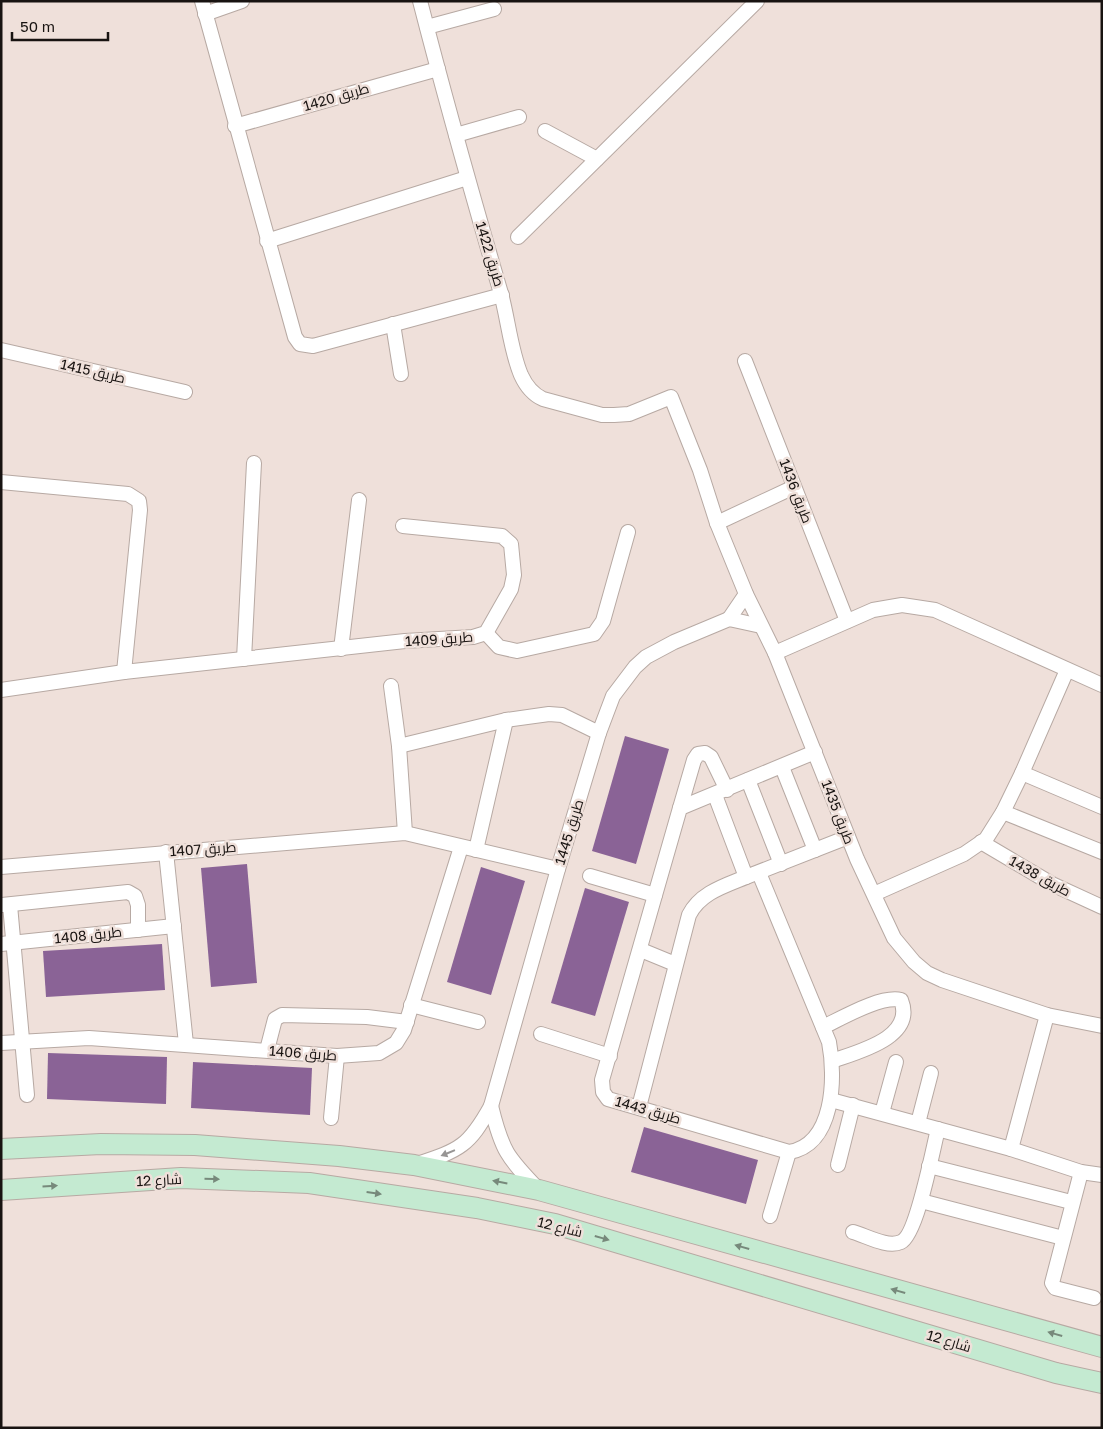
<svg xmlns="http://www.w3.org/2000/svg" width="1103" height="1429" viewBox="0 0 1103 1429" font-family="'Golos Text',Cairo,sans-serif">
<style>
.building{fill:#8a6396}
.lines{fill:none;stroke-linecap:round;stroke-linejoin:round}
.street-casing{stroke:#b7a9a3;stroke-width:16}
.secondary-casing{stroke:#b7a9a3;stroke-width:22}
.street{stroke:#fff;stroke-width:14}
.secondary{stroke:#c4ead1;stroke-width:20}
.oneway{fill:#979594}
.oneway2{fill:#77897b}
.labels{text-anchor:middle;stroke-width:5;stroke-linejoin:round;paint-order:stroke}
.street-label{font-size:14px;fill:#181311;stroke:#efe0da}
</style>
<rect width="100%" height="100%" fill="#efe0da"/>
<!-- building -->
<g class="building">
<polygon points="625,736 669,749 636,864 592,851"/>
<polygon points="247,864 257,983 211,987 201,868"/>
<polygon points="481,867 525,881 491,995 447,982"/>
<polygon points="585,888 629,902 595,1016 551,1003"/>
<polygon points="162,944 165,990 46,997 43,951"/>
<polygon points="48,1053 167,1057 166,1104 47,1099"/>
<polygon points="193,1062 312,1068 310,1115 191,1108"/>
<polygon points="644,1127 758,1160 746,1204 631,1172"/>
</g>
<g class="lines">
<!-- street casing -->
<g class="street-casing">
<g id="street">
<polyline points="202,1 295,337 300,344 313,346 502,295"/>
<path d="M420,1C445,98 472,194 500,290C508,317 510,349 521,375C526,386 532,394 543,399L602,415H614L629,414L671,397L700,470L717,523L746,594L775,653L857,859L894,938L914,962L927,973L942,980L1047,1015L1102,1026"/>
<polyline points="205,14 242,1"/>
<polyline points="427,27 494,9"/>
<polyline points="235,126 438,69"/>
<polyline points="545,131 597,159"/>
<polyline points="456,135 519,117"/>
<polyline points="518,237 757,1"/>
<polyline points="267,241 467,178"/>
<polyline points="393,324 401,374"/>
<polyline points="1,350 185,392"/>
<polyline points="745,361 847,621"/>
<polyline points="1,482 128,494 139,501 140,510 124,672"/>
<polyline points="717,523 794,487"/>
<polyline points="729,619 746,594"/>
<polyline points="486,633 499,647 517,651 594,634 603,621 628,532"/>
<polyline points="341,649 359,500"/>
<polyline points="775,653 873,610 902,605 935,610 1102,685"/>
<polyline points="244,659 254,463"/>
<polyline points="391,686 399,746 405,833"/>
<polyline points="1,690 124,672 405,641 473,637 486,633 511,589 514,575 511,544 502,536 403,526"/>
<polyline points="399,746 506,720 549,714 562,715 599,733"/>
<polyline points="782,767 815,850"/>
<polyline points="1022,773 1102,807"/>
<polyline points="748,780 781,864"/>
<polyline points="715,795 746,877 848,837"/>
<polyline points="680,808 694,760 698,754 705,753 711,757 727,790"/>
<polyline points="1003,812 1102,852"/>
<polyline points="981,842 1052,884 1102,907"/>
<polyline points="476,850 506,720"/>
<polyline points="166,852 186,1044"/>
<polyline points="1,867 405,833 558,869"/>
<path d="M759,873L829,1042C836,1078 834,1145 789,1152L608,1099L603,1092L602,1080L680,808L815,752"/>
<polyline points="590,876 655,895"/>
<polyline points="874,894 964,854 986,839 1003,812 1022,773 1067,670"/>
<polyline points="2,905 128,892 135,896 138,905 138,930"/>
<polyline points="10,905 27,1095"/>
<polyline points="1,944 174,926"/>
<polyline points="641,950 675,964"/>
<polyline points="411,1005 478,1022"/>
<path d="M823,1027C842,1018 881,995 901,1000C916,1038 857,1052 832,1061"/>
<polyline points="541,1034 610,1056"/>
<polyline points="1,1043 89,1038 337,1056 379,1053 396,1043 404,1030 461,847"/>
<polyline points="267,1050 275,1019 282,1015 367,1017 407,1022"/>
<polyline points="831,1100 1011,1149 1081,1172 1102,1175"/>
<path d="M491,1106C502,1151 507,1157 539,1190"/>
<path d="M639,1107L689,915C700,893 724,886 746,877"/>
<polyline points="882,1113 896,1062"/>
<polyline points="331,1118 337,1056"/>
<polyline points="918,1123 931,1073"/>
<polyline points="1011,1149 1047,1015"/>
<path d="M417,1164C460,1150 469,1146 491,1106L558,869L599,733L613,696L635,667L646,657L674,642L729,619L761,626"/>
<polyline points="838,1165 853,1105"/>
<polyline points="929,1166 1071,1202"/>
<polyline points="1081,1172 1052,1283 1055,1288 1094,1298"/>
<polyline points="921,1201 1063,1238"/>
<polyline points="770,1216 789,1152"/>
<path d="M853,1232C867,1236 887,1248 901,1242C917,1235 933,1148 938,1129"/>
</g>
</g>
<!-- secondary casing -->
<g class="secondary-casing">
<g id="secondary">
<polyline points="1,1149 101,1144 195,1145 339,1156 414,1165 539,1190 1102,1347"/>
<polyline points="1,1190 181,1178 309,1183 477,1208 555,1224 1056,1373 1102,1383"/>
</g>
</g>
<!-- street -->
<use href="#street" class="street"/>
<!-- secondary -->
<use href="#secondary" class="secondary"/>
</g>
<!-- one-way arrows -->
<defs><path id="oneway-solid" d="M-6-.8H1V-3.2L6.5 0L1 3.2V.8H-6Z" transform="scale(1.25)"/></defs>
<use class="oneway" href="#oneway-solid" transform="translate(448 1153) rotate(158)"/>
<g class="oneway2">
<use href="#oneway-solid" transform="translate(212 1179) rotate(2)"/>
<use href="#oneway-solid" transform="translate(500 1182) rotate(-169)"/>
<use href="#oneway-solid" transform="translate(50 1186) rotate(-4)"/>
<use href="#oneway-solid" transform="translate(374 1193) rotate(8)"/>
<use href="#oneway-solid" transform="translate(602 1238) rotate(16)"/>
<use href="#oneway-solid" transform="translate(742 1247) rotate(-164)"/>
<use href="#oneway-solid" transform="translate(898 1291) rotate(-164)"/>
<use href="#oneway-solid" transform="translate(1055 1334) rotate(-164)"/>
</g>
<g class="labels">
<!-- street labels -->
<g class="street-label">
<text transform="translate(336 97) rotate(-16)" y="5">طريق 1420</text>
<text transform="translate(490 254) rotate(73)" y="5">طريق 1422</text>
<text transform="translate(93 371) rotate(13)" y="5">طريق 1415</text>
<text transform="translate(796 491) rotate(69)" y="5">طريق 1436</text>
<text transform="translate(439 639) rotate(-4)" y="5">طريق 1409</text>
<text transform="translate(838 812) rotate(69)" y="5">طريق 1435</text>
<text transform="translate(569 832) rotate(-73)" y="5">طريق 1445</text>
<text transform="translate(203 849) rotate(-4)" y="5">طريق 1407</text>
<text transform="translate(1040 876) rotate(29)" y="5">طريق 1438</text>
<text transform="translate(88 935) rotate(-6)" y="5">طريق 1408</text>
<text transform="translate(303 1053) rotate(4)" y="5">طريق 1406</text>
<text transform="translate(648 1110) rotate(16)" y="5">طريق 1443</text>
<text transform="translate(159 1180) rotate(-3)" y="5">شارع 12</text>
<text transform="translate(560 1227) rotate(14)" y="5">شارع 12</text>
<text transform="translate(949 1341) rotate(17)" y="5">شارع 12</text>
</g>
</g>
<!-- border -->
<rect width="1103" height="1429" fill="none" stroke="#181311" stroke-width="5"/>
<!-- scale -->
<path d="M12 32v8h96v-8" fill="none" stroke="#181311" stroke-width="2.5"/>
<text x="20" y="32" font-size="15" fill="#181311" stroke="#efe0da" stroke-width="4" paint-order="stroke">50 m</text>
</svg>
